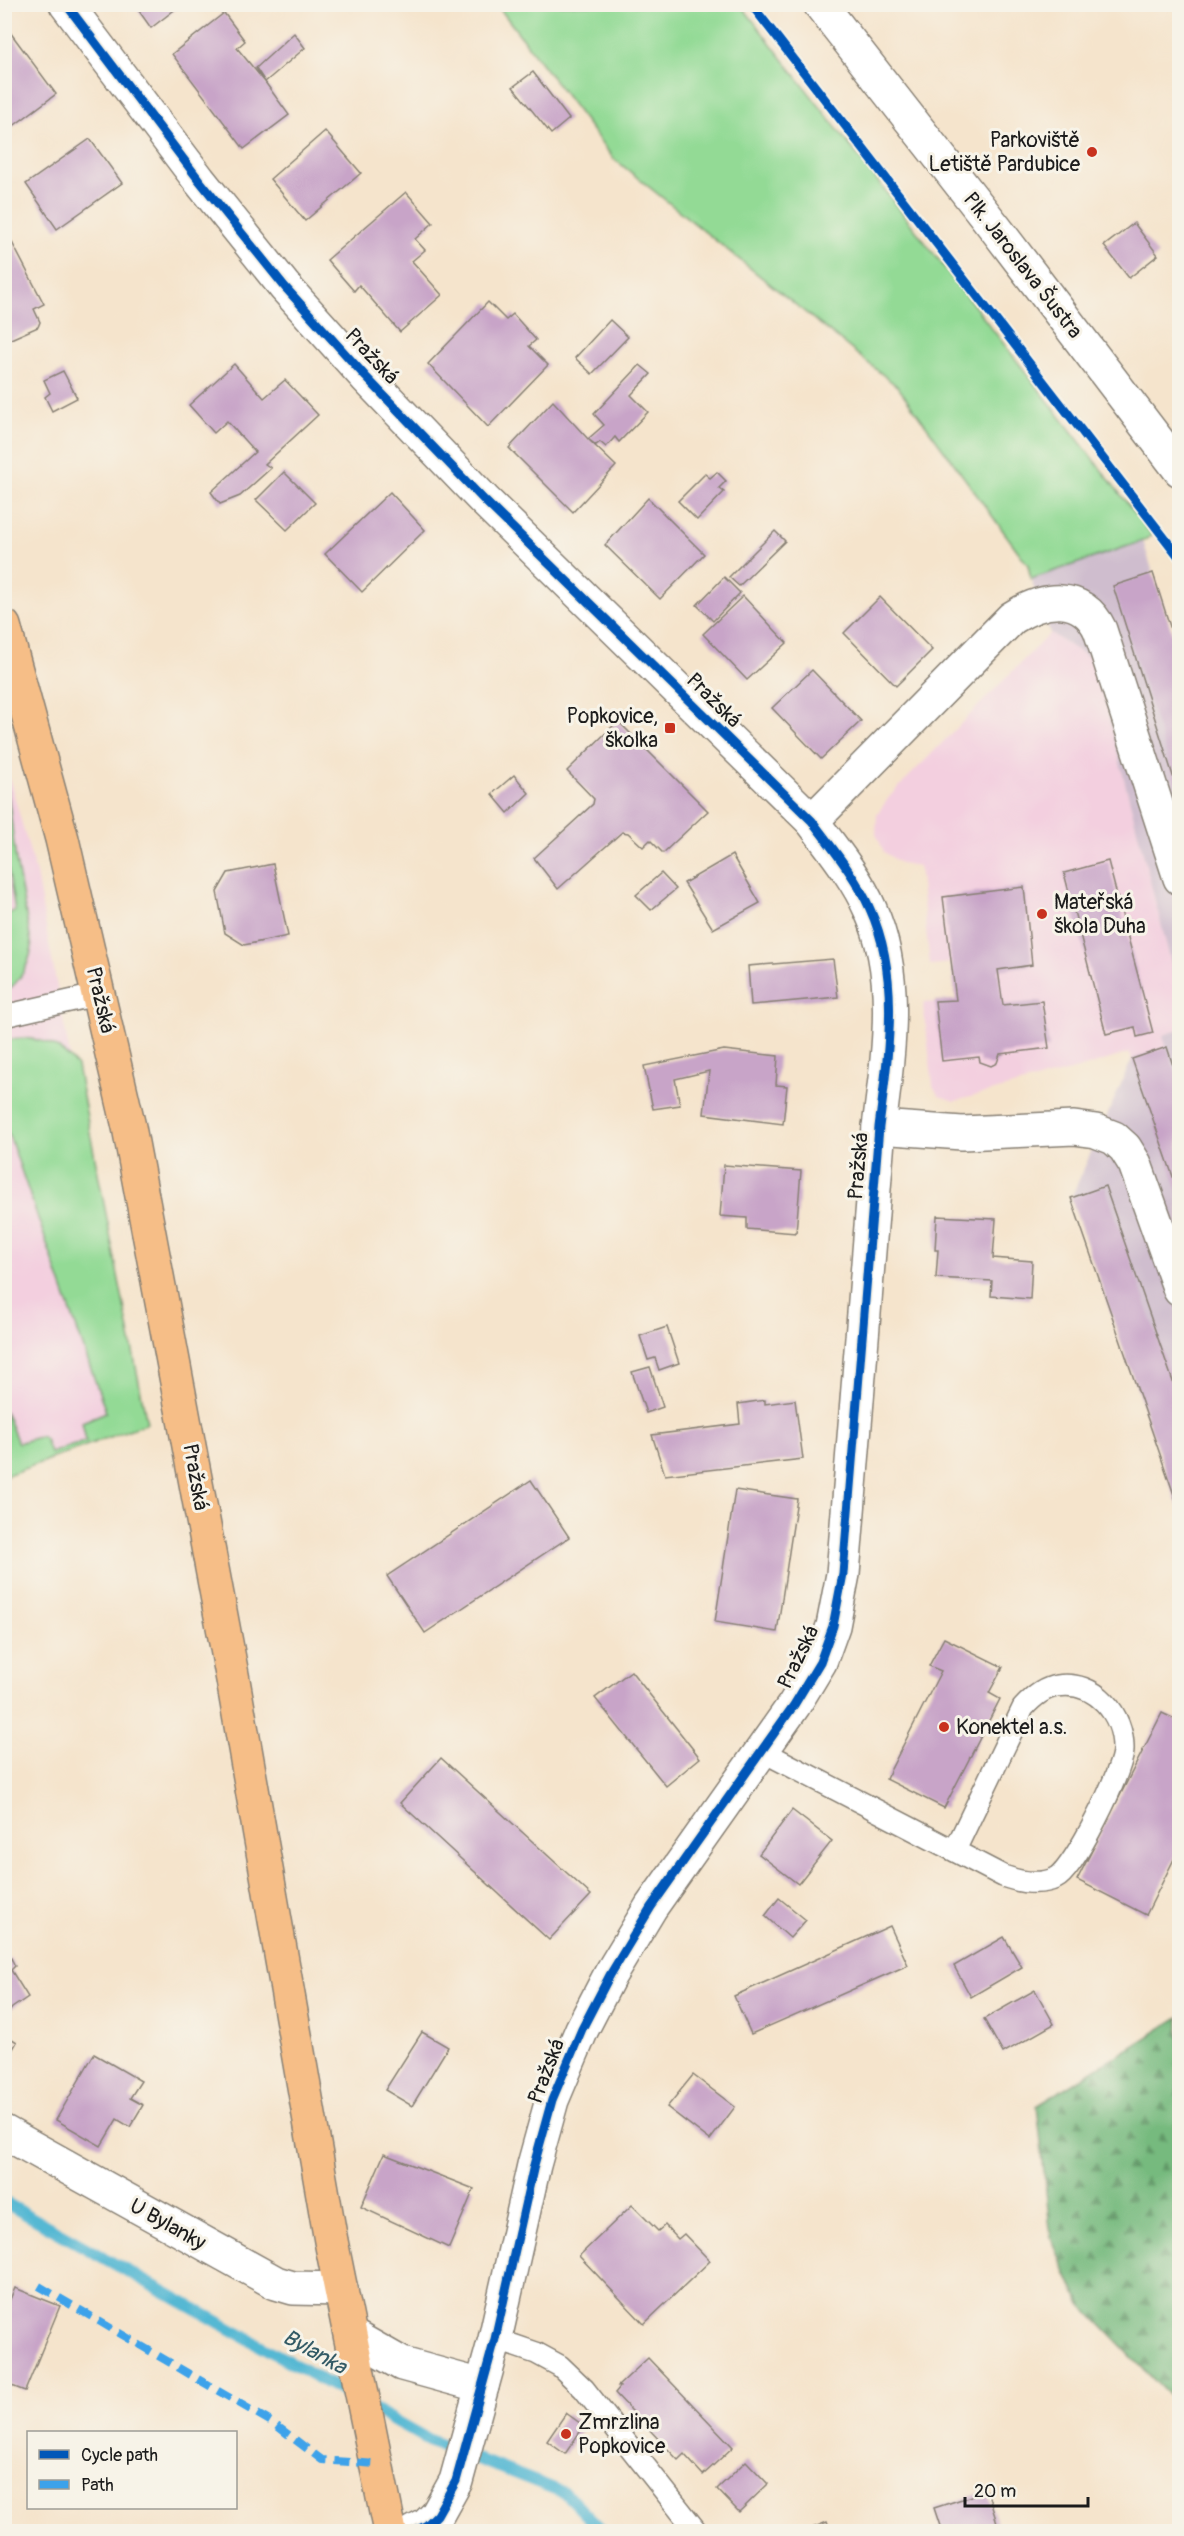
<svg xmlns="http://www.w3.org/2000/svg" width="1184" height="2536" viewBox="0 0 1184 2536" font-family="Pangolin,sans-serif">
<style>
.built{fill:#f3cfdf}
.industrial{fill:#cfbdce}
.grass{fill:#93da95;stroke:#587b58;stroke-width:1.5}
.forest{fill:url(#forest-firs);stroke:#496b4d;stroke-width:1.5}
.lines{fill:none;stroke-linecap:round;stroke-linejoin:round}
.stream{stroke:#54b8d3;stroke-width:12}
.building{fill:#c8a4c8}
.lane-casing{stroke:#888074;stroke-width:24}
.street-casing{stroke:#888074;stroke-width:36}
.primary-casing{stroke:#888074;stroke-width:36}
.lane{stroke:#fff;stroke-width:21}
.street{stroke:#fff;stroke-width:33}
.primary{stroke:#f6be87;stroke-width:33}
.quiet{stroke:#3da2ea;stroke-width:8;stroke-dasharray:15 8;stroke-linecap:butt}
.cycleway-casing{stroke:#f7f3e8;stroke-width:13}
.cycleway{stroke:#0057b8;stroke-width:9}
.poi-dot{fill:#c8321e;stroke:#f7f3e8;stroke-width:2}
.labels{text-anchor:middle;stroke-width:6;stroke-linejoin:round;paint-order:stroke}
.poi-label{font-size:21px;fill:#1c1c1c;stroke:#f7f3e8;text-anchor:start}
.street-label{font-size:21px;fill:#1c1c1c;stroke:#f7f3e8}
.water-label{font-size:22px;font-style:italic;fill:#325a65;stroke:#f7f3e8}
</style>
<defs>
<pattern id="forest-firs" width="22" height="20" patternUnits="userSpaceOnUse" patternTransform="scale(1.5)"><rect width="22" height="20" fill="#76ba7e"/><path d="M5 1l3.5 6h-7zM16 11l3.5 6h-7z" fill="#609666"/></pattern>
</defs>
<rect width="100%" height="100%" fill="#f7f3e8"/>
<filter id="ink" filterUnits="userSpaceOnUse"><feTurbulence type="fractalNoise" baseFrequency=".0167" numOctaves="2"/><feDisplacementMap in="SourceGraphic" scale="12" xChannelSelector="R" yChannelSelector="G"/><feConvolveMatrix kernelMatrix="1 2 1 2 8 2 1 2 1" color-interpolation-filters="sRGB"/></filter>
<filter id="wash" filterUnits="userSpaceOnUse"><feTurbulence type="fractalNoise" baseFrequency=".008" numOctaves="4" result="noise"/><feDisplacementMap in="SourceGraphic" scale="24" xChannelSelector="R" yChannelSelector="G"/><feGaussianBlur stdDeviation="1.35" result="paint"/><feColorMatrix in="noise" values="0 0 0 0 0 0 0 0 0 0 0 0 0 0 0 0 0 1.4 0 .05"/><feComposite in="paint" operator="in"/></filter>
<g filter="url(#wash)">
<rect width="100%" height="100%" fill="#f5e4cc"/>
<!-- built -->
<g class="built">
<polygon points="1050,633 1094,661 1179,994 1179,1030 1163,1035 1167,1047 1132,1059 1129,1053 1078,1069 955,1101 939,1096 933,1086 923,1003 956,1000 951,963 930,965 919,866 900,863 884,852 876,834 877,814 890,796"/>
<polygon points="4,759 36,874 139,1426 4,1476"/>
</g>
<!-- industrial -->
<g class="industrial">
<polygon points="1143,541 1179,656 1179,994 1094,661 1050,633 1031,579"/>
<polygon points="1179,1030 1179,1510 1071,1198 1132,1059 1166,1047 1163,1035"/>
</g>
<!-- grass -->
<g class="grass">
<polygon points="497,5 741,5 1152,535 1143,541 1031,579 1028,565 898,387 613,158"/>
<path d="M4,761L16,861L32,947C29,964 20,983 5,992V914L15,911L5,850Z"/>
<path d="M22,1038C50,1040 59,1046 77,1066L147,1423L5,1476V1411L18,1443L41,1436L45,1439L50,1453L86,1441L82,1422L106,1412L5,1124V1040Z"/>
</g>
<!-- forest -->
<polygon class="forest" points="1179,2017 1179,2406 1080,2303 1051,2238 1037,2106"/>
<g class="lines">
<!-- stream -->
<polyline class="stream" points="4,2202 429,2440 565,2493 603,2532"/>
</g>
<g id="blocks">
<!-- building -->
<g class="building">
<polygon points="134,4 182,4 151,28"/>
<polygon points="224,13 245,41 237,48 265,82 256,68 294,33 305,48 265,82 289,115 244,149 172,54"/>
<polygon points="4,24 56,94 12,127 4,116"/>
<polygon points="533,72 569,119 551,134 513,87"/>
<polygon points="325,131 361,173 305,221 270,179"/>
<polygon points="90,139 122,183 57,229 26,184"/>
<polygon points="406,192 433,223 415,239 425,250 412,261 442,295 400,332 359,285 354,291 327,260"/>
<polygon points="1134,223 1158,255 1129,278 1104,246"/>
<polygon points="4,227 44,304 34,309 40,322 38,327 4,342"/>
<polygon points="488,302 506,320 513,314 536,340 529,346 548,365 488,427 428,364"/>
<polygon points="610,320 628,337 592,374 575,358"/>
<polygon points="234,364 264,398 285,380 318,415 265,464 271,468 240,496 220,504 211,492 255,452 227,421 214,433 189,405"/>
<polygon points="640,365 651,374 631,395 648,412 619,442 615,437 606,447 600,442 596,445 588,439 616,466 573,512 509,448 553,401 588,439 604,425 594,414"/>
<polygon points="63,371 77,398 52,411 45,397 50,393 44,380"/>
<polygon points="284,472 315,503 287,530 256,500"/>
<polygon points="717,472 726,481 719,488 724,492 697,520 678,501 705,474 710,478"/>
<polygon points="390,492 425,530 362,592 325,554"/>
<polygon points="648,498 704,554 660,599 605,545"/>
<polygon points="775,531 785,541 739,586 729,577"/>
<polygon points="1153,573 1179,655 1179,795 1113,586"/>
<polygon points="724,577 740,593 713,621 697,605"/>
<polygon points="743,596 787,643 747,680 703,634"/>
<polygon points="880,597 932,650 896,686 844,633"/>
<polygon points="812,670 861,721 821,759 772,708"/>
<polygon points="618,721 708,811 663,853 650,840 643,847 628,833 622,832 558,889 534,858 593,804 594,799 567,771"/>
<polygon points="514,775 529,793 508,813 492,794"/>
<polygon points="732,855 760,903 713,929 684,883"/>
<polygon points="1108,861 1153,1033 1137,1037 1135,1027 1106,1034 1064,873"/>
<polygon points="273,864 288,936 244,945 225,933 217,892 228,873"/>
<polygon points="661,873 676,889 651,910 636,895"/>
<polygon points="1024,887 1032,965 998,970 1003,1005 1042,1001 1049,1048 1000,1054 997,1063 991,1066 980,1062 979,1057 942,1061 935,1001 956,1000 943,897"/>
<polygon points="833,959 838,997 751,1005 748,966"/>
<polygon points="1167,1047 1179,1084 1179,1194 1132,1059"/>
<polygon points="724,1050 778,1056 776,1085 787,1086 783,1124 704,1114 709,1071 675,1079 680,1105 653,1109 644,1066"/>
<polygon points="724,1165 801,1171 796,1233 747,1229 747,1218 720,1216"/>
<polygon points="1105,1186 1179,1399 1179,1509 1071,1198"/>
<polygon points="937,1216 996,1219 993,1258 1032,1261 1030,1299 991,1296 992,1281 936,1278 938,1250 935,1250"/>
<polygon points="667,1327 679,1363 659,1370 655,1358 648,1360 640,1336"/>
<polygon points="650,1367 663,1407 646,1413 632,1372"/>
<polygon points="765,1400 765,1404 795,1400 803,1459 665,1475 652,1435 740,1424 738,1404"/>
<polygon points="531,1480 569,1537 425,1633 387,1576"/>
<polygon points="735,1490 797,1499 777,1632 715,1622"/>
<polygon points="944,1638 1003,1667 989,1693 1000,1699 944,1808 886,1779 941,1671 929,1666"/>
<polygon points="631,1671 700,1758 666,1786 595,1698"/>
<polygon points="1162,1713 1179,1721 1179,1849 1146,1915 1077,1880"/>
<polygon points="441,1758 591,1895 549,1940 400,1803"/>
<polygon points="792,1810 832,1841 798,1884 759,1854"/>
<polygon points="779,1898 806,1920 790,1938 765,1916"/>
<polygon points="890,1926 908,1965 751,2034 734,1996"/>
<polygon points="1004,1937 1022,1967 971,1997 954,1966"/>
<polygon points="11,1958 15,1966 11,1970 28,1997 12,2008 4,2018 4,1963"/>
<polygon points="1035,1990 1054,2024 1003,2053 984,2019"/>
<polygon points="422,2032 448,2047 412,2106 385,2090"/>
<polygon points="4,2034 17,2042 4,2064"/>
<polygon points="94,2054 141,2081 130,2098 143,2105 130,2127 117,2119 101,2146 56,2120"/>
<polygon points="693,2075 735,2107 710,2140 667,2107"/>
<polygon points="384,2154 474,2189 449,2248 361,2207"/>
<polygon points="632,2205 658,2231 665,2225 678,2239 684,2234 710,2261 644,2324 579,2256"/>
<polygon points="15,2288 60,2306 25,2391 4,2383 4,2313"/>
<polygon points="648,2358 733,2447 703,2475 684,2454 678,2460 615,2393 620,2387 618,2386"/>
<polygon points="566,2413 584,2426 565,2454 547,2441"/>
<polygon points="746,2461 768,2484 739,2512 717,2489"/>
<polygon points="987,2491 1000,2532 942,2532 934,2508"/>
<polygon points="827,2522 831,2532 805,2532 805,2531"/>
</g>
</g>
</g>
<g filter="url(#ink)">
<use href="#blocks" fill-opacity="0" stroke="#888074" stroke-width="1.5"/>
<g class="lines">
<!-- lane casing -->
<g class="lane-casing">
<g id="lane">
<polyline points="4,1016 100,994"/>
<path d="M762,1751L1003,1876C1020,1882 1039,1886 1056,1878C1074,1870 1123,1770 1123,1750C1124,1714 1095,1680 1057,1686C1043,1688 1032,1698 1023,1708L955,1850"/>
<polyline points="495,2339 536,2353 560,2366 584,2389 697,2532"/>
</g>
</g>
<!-- street casing -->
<g class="street-casing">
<g id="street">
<path d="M66,4L199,180L285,287L366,377L484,500L812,821C832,848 856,877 870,909C901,977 888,1055 879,1127L843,1574L833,1626L820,1662L794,1705L651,1907L610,1975L582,2029L552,2100L534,2165L495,2339L456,2481L437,2515L427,2525L414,2532"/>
<polyline points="820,4 996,229 1180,470"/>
<path d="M812,821L1012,618C1043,598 1082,591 1100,630L1180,878"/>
<polyline points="879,1127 962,1133 1074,1128 1096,1131 1114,1138 1125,1148 1135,1164 1180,1290"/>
<polyline points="4,2132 276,2283 293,2288 341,2289"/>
<polyline points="351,2335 402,2364 482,2386"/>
</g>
</g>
<!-- primary casing -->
<g class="primary-casing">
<polyline id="primary" points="4,626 62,839 129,1127 233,1680 331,2241 390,2532"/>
</g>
<!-- lane -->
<use href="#lane" class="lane"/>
<!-- street -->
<use href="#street" class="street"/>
<!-- primary -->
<use href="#primary" class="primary"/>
<!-- quiet -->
<polyline class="quiet" points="39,2286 273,2423 322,2460 377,2464"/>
<!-- cycleway casing -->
<g class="cycleway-casing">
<g id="cycleway">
<path d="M66,4L199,180L285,287L366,377L484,500L812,821C832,848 856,877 870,909C901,977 888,1055 879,1127L843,1574L833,1626L820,1662L794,1705L651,1907L610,1975L582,2029L552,2100L534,2165L495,2339L456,2481L437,2515L427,2525L414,2532"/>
<polyline points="751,4 1180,558"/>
</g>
</g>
<!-- cycleway -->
<use href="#cycleway" class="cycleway"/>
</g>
</g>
<!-- markers -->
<g class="poi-dot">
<circle cx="1092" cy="152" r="6"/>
<rect x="664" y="722" width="12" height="12" rx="3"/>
<circle cx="1042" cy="914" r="6"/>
<circle cx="944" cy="1727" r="6"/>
<circle cx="566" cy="2434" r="6"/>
</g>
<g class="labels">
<!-- poi labels -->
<g class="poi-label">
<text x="1080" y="147" text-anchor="end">Parkoviště<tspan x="1080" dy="24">Letiště Pardubice</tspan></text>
<text x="658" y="723" text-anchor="end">Popkovice,<tspan x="658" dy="24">školka</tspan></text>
<text x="1054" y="909">Mateřská<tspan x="1054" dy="24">škola Duha</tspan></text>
<text x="956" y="1734">Konektel a.s.</text>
<text x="578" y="2429">Zmrzlina<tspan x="578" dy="24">Popkovice</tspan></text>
</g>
<!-- street labels -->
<g class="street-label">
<text transform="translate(1023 265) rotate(52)" y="7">Plk. Jaroslava Šustra</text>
<text transform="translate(372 356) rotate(47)" y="7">Pražská</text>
<text transform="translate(714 700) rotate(45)" y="7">Pražská</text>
<text transform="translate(101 1000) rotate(77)" y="7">Pražská</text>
<text transform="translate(858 1166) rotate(-85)" y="7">Pražská</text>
<text transform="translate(196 1477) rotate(80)" y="7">Pražská</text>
<text transform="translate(798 1657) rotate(-64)" y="7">Pražská</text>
<text transform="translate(546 2071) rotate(-69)" y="7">Pražská</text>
<text transform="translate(168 2224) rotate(29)" y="7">U Bylanky</text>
</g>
<!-- water labels -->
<g class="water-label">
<text transform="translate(315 2351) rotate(29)" y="8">Bylanka</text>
</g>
</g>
<!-- margin -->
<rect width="1184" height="2536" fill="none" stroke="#f7f3e8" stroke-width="24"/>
<!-- legend -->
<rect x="27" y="2431" width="210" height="78" fill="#f7f3e8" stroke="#9f9d96" stroke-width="1.5"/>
<rect x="39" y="2450" width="30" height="9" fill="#0057b8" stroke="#9f9d96" stroke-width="1.5"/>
<text x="81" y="2461" font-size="18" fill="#1c1c1c">Cycle path</text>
<rect x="39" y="2480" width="30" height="9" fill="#3da2ea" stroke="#9f9d96" stroke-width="1.5"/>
<text x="81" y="2491" font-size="18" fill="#1c1c1c">Path</text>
<!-- scale -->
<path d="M965 2497v9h123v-9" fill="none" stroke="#1c1c1c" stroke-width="3"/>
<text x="974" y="2497" font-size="18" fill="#1c1c1c" stroke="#f7f3e8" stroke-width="4.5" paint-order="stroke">20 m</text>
</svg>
